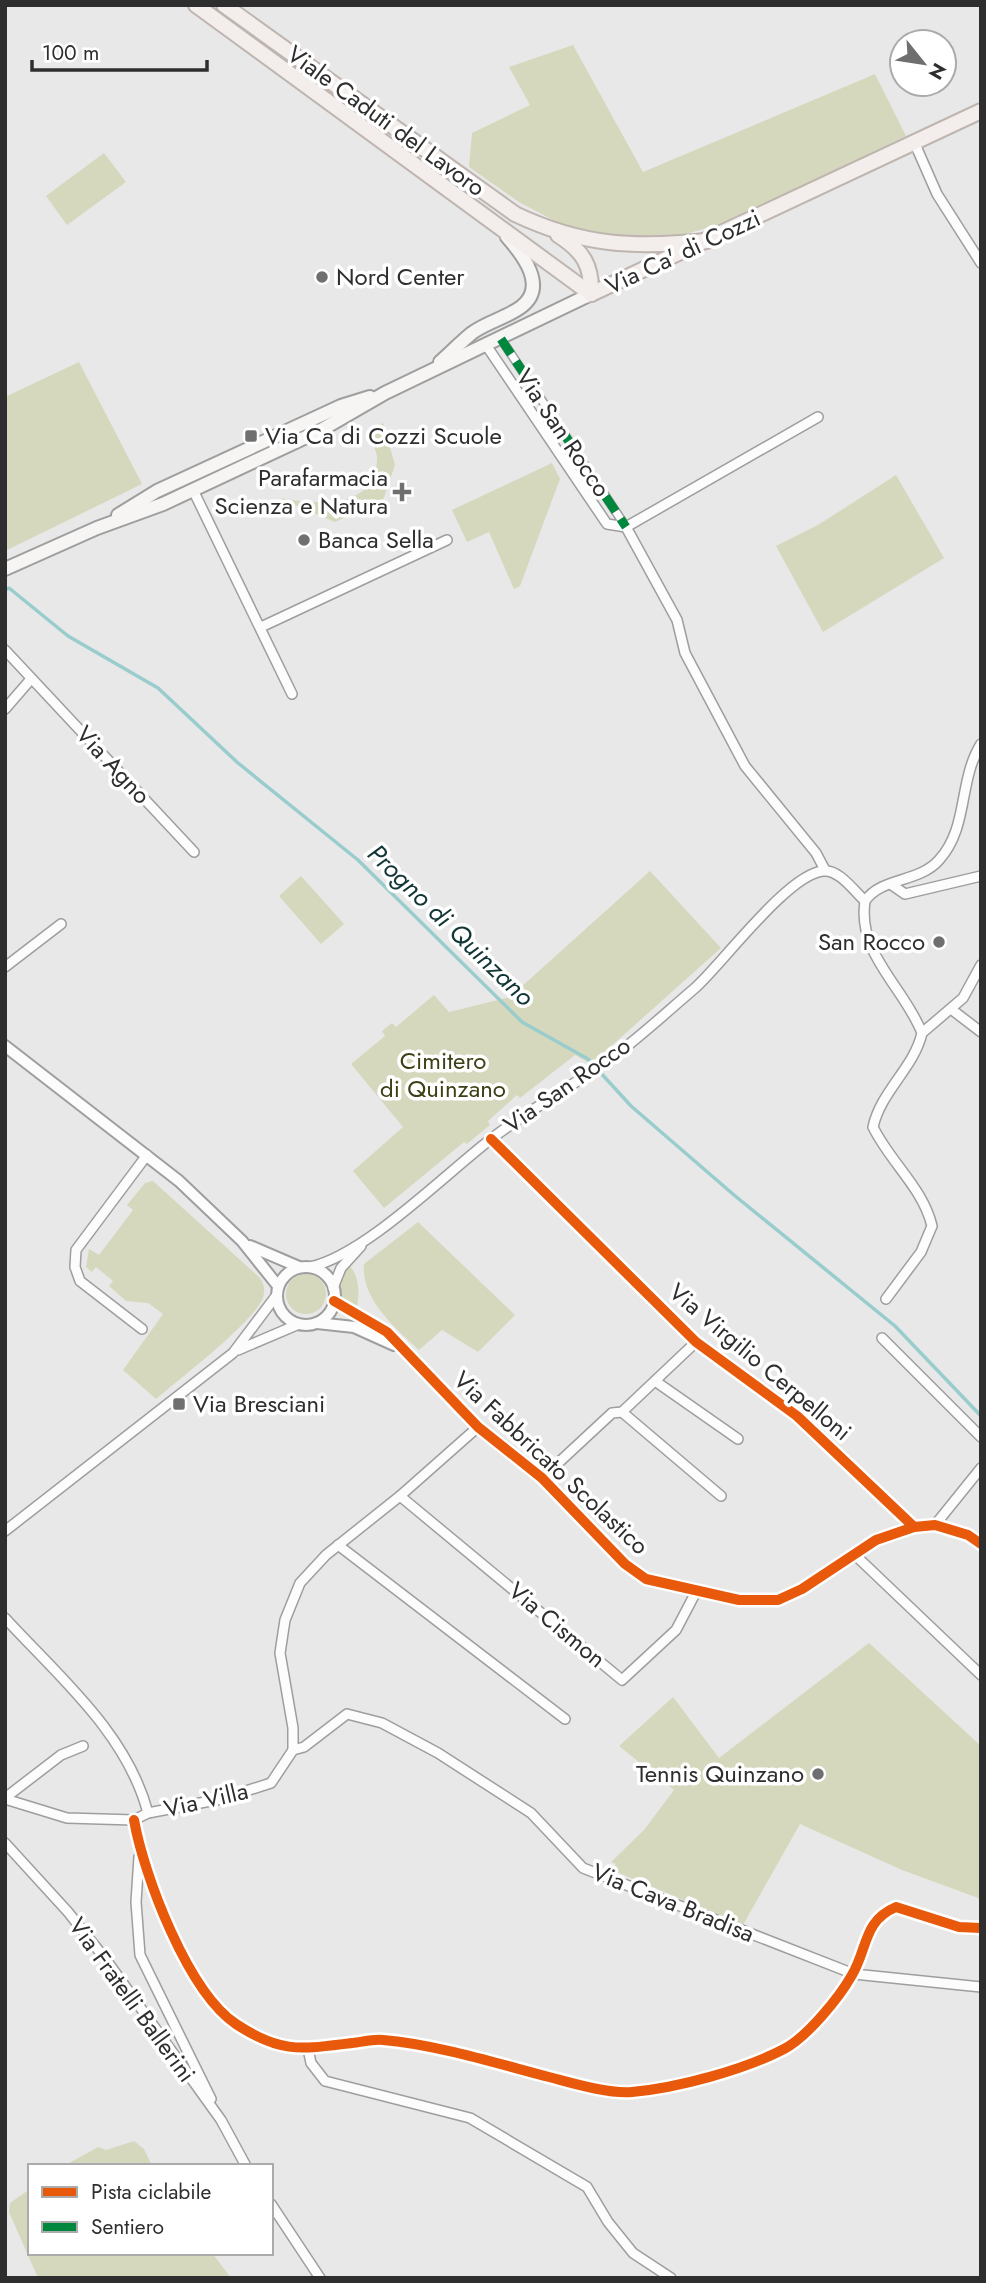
<svg xmlns="http://www.w3.org/2000/svg" width="986" height="2283" viewBox="0 0 986 2283" font-family="Jost,sans-serif">
<style>
.green{fill:#d6d8bd}
.lines{fill:none;stroke-linecap:round;stroke-linejoin:round}
.stream{stroke:#9cc;stroke-width:3.5}
.pedestrian-casing{stroke:#9e9e9e;stroke-width:10}
.minor-casing{stroke:#9e9e9e;stroke-width:12}
.tertiary-casing{stroke:#9e9e9e;stroke-width:14}
.secondary-casing{stroke:#9e9e9e;stroke-width:16}
.primary-casing{stroke:#beb5b0;stroke-width:18}
.pedestrian{stroke:#fcfcfc;stroke-width:7}
.minor{stroke:#fcfcfc;stroke-width:9}
.tertiary{stroke:#fcfcfc;stroke-width:10}
.secondary{stroke:#f7f5f4;stroke-width:12}
.primary{stroke:#f3eeeb;stroke-width:14}
.quiet{stroke:#00873e;stroke-width:9;stroke-dasharray:18 9;stroke-linecap:butt}
.cycleway-casing{stroke:#fff;stroke-width:15}
.cycleway{stroke:#e8590c;stroke-width:10}
.poi-dot{fill:#6f6f70;stroke:#fff;stroke-width:2.5}
.labels{text-anchor:middle;stroke-width:7;stroke-linejoin:round;paint-order:stroke}
.street-label{font-size:24px;fill:#2e2e2f;stroke:#fff}
.poi-label{font-size:24px;fill:#2e2e2f;stroke:#fff;text-anchor:start}
.park-label{font-size:24px;fill:#3e3f15;stroke:#fff}
.water-label{font-size:26px;font-style:italic;fill:#123636;stroke:#fff}
</style>
<rect width="100%" height="100%" fill="#e8e8e8"/>
<!-- green -->
<g class="green">
<polygon points="573,45 643,172 875,74 906,136 725,223 657,242 568,228 519,202 469,167 472,133 530,105 509,67"/>
<polygon points="104,153 126,182 67,225 46,196"/>
<polygon points="79,362 142,484 5,551 5,397"/>
<path d="M383,423L395,465L383,500L335,522L279,498C314,504 375,511 377,460C378,452 372,446 372,439C371,436 372,433 371,430Z"/>
<polygon points="552,463 560,479 520,586 514,589 489,532 467,542 452,510"/>
<polygon points="896,475 944,558 823,632 776,546 818,525"/>
<polygon points="650,871 721,948 600,1056 589,1063 575,1055 520,1098 517,1095 488,1121 490,1125 467,1144 464,1142 384,1208 353,1171 403,1127 351,1064 385,1036 382,1031 392,1023 396,1027 434,995 449,1012 510,997"/>
<polygon points="301,876 344,924 321,944 279,896"/>
<path d="M153,1181L259,1277C265,1284 266,1293 261,1302C246,1328 182,1377 156,1399L123,1370L163,1314L148,1303L126,1301L109,1286L113,1281L96,1267L92,1272L86,1267L89,1249L99,1255L133,1210L127,1205L145,1183Z"/>
<path d="M418,1222L515,1315L478,1352L442,1330L419,1350C394,1327 361,1299 364,1264Z"/>
<path d="M349,1265C360,1276 360,1297 356,1310L340,1295V1279Z"/>
<circle cx="306" cy="1294" r="20"/>
<polygon points="869,1643 981,1746 981,1899 902,1870 800,1824 743,1925 612,1870 616,1864 611,1862 644,1830 674,1790 619,1746 673,1697 719,1758"/>
<polygon points="134,2141 144,2149 152,2166 64,2166 98,2147 106,2150"/>
<polygon points="30,2189 30,2253 212,2253 231,2278 38,2278 9,2212 10,2203"/>
</g>
<g class="lines">
<!-- stream -->
<polyline class="stream" points="5,590 9,588 68,636 158,688 238,763 358,860 522,1022 588,1059 631,1106 734,1195 895,1326 981,1416"/>
<!-- pedestrian casing -->
<g class="pedestrian-casing">
<polyline id="pedestrian" points="501,339 626,527"/>
</g>
<!-- minor casing -->
<g class="minor-casing">
<g id="minor">
<polyline points="915,144 937,194 981,263"/>
<polyline points="486,345 607,524 626,527"/>
<polyline points="193,490 292,694"/>
<polyline points="626,527 677,620 685,653 745,766 816,853 825,870"/>
<polyline points="626,527 818,417"/>
<polyline points="261,627 447,540"/>
<polyline points="5,650 194,852"/>
<polyline points="5,709 31,679"/>
<polyline points="892,885 905,894 981,876"/>
<polyline points="5,967 61,924"/>
<polyline points="951,1009 981,1032"/>
<polyline points="922,1033 963,998 981,965"/>
<polyline points="491,1139 696,1342 797,1416 914,1527"/>
<path d="M310,1267C365,1255 444,1175 491,1139C529,1110 571,1087 610,1059C638,1039 668,1011 695,988C722,964 788,874 823,871C839,869 854,891 865,901"/>
<polyline points="333,1288 341,1268 361,1246"/>
<path d="M886,1299L921,1252L932,1226C923,1188 890,1162 873,1127C881,1091 914,1068 922,1033C904,987 857,954 865,901C881,877 919,883 939,860C969,827 958,781 981,744"/>
<polyline points="142,1329 80,1281 75,1267 76,1250 147,1155"/>
<polyline points="882,1338 981,1437"/>
<polyline points="238,1350 299,1324"/>
<polyline points="655,1381 738,1439"/>
<polyline points="622,1412 721,1496"/>
<polyline points="542,1478 612,1413 622,1412 696,1342"/>
<polyline points="400,1496 622,1680 676,1630 697,1590"/>
<polyline points="935,1525 981,1468"/>
<polyline points="5,1531 233,1353 276,1296"/>
<polyline points="338,1545 565,1719"/>
<polyline points="854,1554 981,1675"/>
<path d="M5,1618C59,1677 127,1733 148,1813"/>
<polyline points="293,1750 304,1747 347,1714 382,1723 438,1753 531,1813 583,1868 854,1974 981,1987"/>
<polyline points="5,1798 61,1755 83,1746"/>
<polyline points="5,1799 67,1818 134,1820 148,1813 221,1799 271,1783 293,1750 293,1728 280,1653 285,1620 300,1583 326,1555 400,1496 478,1427"/>
<path d="M134,1820C144,1876 188,1992 236,2024C281,2054 302,2049 352,2043C362,2042 373,2039 383,2040C434,2044 499,2064 549,2077C572,2083 608,2094 632,2092C677,2088 744,2070 784,2049C807,2037 839,1998 852,1975C868,1948 863,1921 896,1907L959,1927L981,1928"/>
<polyline points="5,1843 68,1912 107,1961 221,2120 246,2166"/>
<polyline points="139,1857 136,1902 140,1955 211,2099"/>
<polyline points="308,2049 311,2063 325,2081 470,2118 587,2187 608,2222 633,2253 671,2278"/>
<polyline points="271,2204 320,2278"/>
</g>
</g>
<!-- tertiary casing -->
<g class="tertiary-casing">
<g id="tertiary">
<polyline points="5,1046 179,1181 242,1241 278,1286"/>
<polyline points="250,1246 299,1267"/>
<circle cx="306" cy="1296" r="29"/>
<polyline points="334,1301 387,1332 478,1427 542,1478 625,1564 646,1579 739,1600 778,1600 802,1589 876,1540 914,1527 935,1525 968,1535 981,1544"/>
<polyline points="317,1323 354,1327 394,1345"/>
</g>
</g>
<!-- secondary casing -->
<g class="secondary-casing">
<g id="secondary">
<path d="M440,362C450,353 461,342 472,333C487,322 506,318 521,307C548,287 523,255 507,237"/>
<polyline points="118,515 157,491 341,406 370,397"/>
<polyline points="5,569 97,528 163,504 321,430 385,393 591,294"/>
</g>
</g>
<!-- primary casing -->
<g class="primary-casing">
<g id="primary">
<polyline points="196,5 591,294"/>
<path d="M224,5L515,214C582,246 634,248 707,241"/>
<path d="M558,235C583,251 592,265 591,294"/>
<polyline points="591,294 981,111"/>
</g>
</g>
<!-- pedestrian -->
<use href="#pedestrian" class="pedestrian"/>
<!-- minor -->
<use href="#minor" class="minor"/>
<!-- tertiary -->
<use href="#tertiary" class="tertiary"/>
<!-- secondary -->
<use href="#secondary" class="secondary"/>
<!-- primary -->
<use href="#primary" class="primary"/>
<!-- quiet -->
<polyline class="quiet" points="501,339 626,527"/>
<!-- cycleway casing -->
<g class="cycleway-casing">
<g id="cycleway">
<polyline points="491,1139 696,1342 797,1416 914,1527"/>
<polyline points="334,1301 387,1332 478,1427 542,1478 625,1564 646,1579 739,1600 778,1600 802,1589 876,1540 914,1527 935,1525 968,1535 981,1544"/>
<path d="M134,1820C144,1876 188,1992 236,2024C281,2054 302,2049 352,2043C362,2042 373,2039 383,2040C434,2044 499,2064 549,2077C572,2083 608,2094 632,2092C677,2088 744,2070 784,2049C807,2037 839,1998 852,1975C868,1948 863,1921 896,1907L959,1927L981,1928"/>
</g>
</g>
<!-- cycleway -->
<use href="#cycleway" class="cycleway"/>
</g>
<!-- markers -->
<g class="poi-dot">
<circle cx="322" cy="277" r="7"/>
<rect x="244" y="429" width="14" height="14" rx="3.5"/>
<path d="M398.5 481.5h7v7h7v7h-7v7h-7v-7h-7v-7h7z"/>
<circle cx="304" cy="540" r="7"/>
<circle cx="939" cy="942" r="7"/>
<rect x="172" y="1397" width="14" height="14" rx="3.5"/>
<circle cx="818" cy="1774" r="7"/>
</g>
<g class="labels">
<!-- street labels -->
<g class="street-label">
<text transform="translate(386 121) rotate(36)" y="8">Viale Caduti del Lavoro</text>
<text transform="translate(683 252) rotate(-25)" y="8">Via Ca' di Cozzi</text>
<text transform="translate(563 433) rotate(56)" y="8">Via San Rocco</text>
<text transform="translate(113 765) rotate(47)" y="8">Via Agno</text>
<text transform="translate(567 1085) rotate(-35)" y="8">Via San Rocco</text>
<text transform="translate(760 1362) rotate(40)" y="8">Via Virgilio Cerpelloni</text>
<text transform="translate(551 1463) rotate(43)" y="8">Via Fabbricato Scolastico</text>
<text transform="translate(557 1625) rotate(40)" y="8">Via Cismon</text>
<text transform="translate(206 1800) rotate(-13)" y="8">Via Villa</text>
<text transform="translate(673 1903) rotate(22)" y="8">Via Cava Bradisa</text>
<text transform="translate(132 2000) rotate(54)" y="8">Via Fratelli Ballerini</text>
</g>
<!-- poi labels -->
<g class="poi-label">
<text x="336" y="285">Nord Center</text>
<text x="265" y="444">Via Ca di Cozzi Scuole</text>
<text x="388" y="486" text-anchor="end">Parafarmacia<tspan x="388" dy="28">Scienza e Natura</tspan></text>
<text x="318" y="548">Banca Sella</text>
<text x="925" y="950" text-anchor="end">San Rocco</text>
<text x="193" y="1412">Via Bresciani</text>
<text x="804" y="1782" text-anchor="end">Tennis Quinzano</text>
</g>
<!-- park labels -->
<g class="park-label">
<text x="443" y="1069">Cimitero<tspan x="443" dy="28">di Quinzano</tspan></text>
</g>
<!-- water labels -->
<g class="water-label">
<text transform="translate(451 925) rotate(44)" y="9">Progno di Quinzano</text>
</g>
</g>
<!-- border -->
<rect width="986" height="2283" fill="none" stroke="#2e2e2f" stroke-width="14"/>
<!-- legend -->
<rect x="28" y="2164" width="245" height="91" fill="#ffffff" stroke="#ababac" stroke-width="2"/>
<rect x="42" y="2187" width="35" height="10" fill="#e8590c" stroke="#ababac" stroke-width="2"/>
<text x="91" y="2199" font-size="21" fill="#2e2e2f">Pista ciclabile</text>
<rect x="42" y="2222" width="35" height="10" fill="#00873e" stroke="#ababac" stroke-width="2"/>
<text x="91" y="2234" font-size="21" fill="#2e2e2f">Sentiero</text>
<!-- north arrow -->
<g transform="translate(923 63) rotate(120)"><circle r="33" fill="#ffffff" stroke="#ababac" stroke-width="2"/>
<path d="M0-5L12 26L0 18L-12 26Z" fill="#6f6f70"/>
<text y="-10" font-size="19" font-weight="bold" text-anchor="middle" fill="#2e2e2f">N</text>
</g>
<!-- scale -->
<path d="M32 60v10h175v-10" fill="none" stroke="#2e2e2f" stroke-width="3.5"/>
<text x="42" y="60" font-size="21" fill="#2e2e2f" stroke="#ffffff" stroke-width="5" paint-order="stroke">100 m</text>
</svg>
